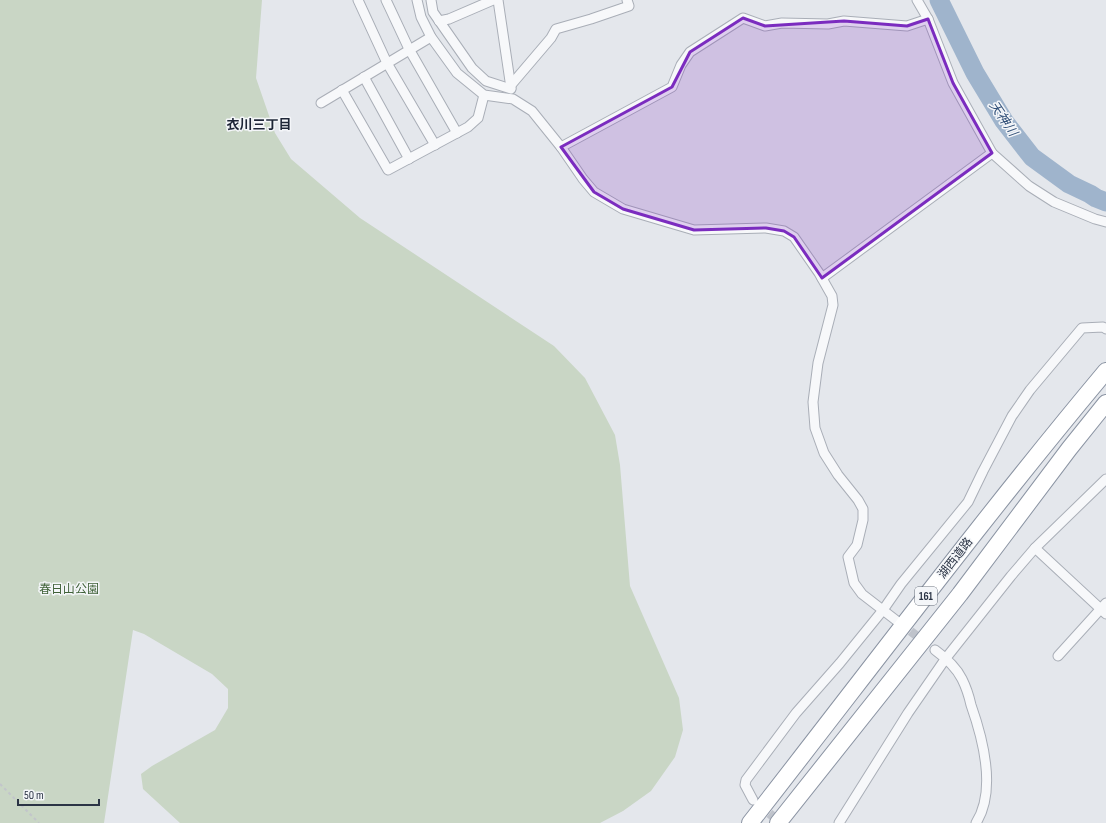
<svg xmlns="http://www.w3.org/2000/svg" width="1106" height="823" viewBox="0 0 1106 823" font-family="'Sofia Sans Condensed','Noto Sans JP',sans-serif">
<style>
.green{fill:#c9d6c5}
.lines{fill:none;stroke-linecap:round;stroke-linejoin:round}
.river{stroke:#9fb4cc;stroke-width:19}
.minor-tunnel{stroke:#bfc3cb;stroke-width:9;stroke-dasharray:9 4.5;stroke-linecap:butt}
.minor-casing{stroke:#a9aeb7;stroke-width:11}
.motorway-casing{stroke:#8b94a3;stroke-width:18}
.path{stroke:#c2c5cb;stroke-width:2;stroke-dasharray:3 3;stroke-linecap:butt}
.minor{stroke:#f7f8fa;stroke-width:9}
.motorway{stroke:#fff;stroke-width:16}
.marked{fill:#7b2cbf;fill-opacity:0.2;stroke:#7b2cbf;stroke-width:3;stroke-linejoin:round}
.labels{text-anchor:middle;stroke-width:3;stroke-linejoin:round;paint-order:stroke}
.shield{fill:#f4f6f9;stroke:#676e7b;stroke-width:1}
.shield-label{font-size:11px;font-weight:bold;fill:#2b3445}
.street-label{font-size:12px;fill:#2b3445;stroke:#f4f6f9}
.park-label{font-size:12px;fill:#3f6138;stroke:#f4f6f9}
.water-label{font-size:13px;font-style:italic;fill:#34527a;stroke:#f4f6f9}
.neighbourhood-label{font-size:13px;font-weight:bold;fill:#1d2536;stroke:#f4f6f9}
</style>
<rect width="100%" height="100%" fill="#e4e7ec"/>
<!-- green -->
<polygon class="green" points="0,0 262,0 256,78 275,133 291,159 360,218 554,346 585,378 615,435 620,465 630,586 679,698 683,730 675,757 651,791 623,811 600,823 180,823 143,789 141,774 152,766 215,730 228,708 228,689 212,674 144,634 133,630 104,823 0,823"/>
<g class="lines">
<!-- river -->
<polyline class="river" points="939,0 975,73 1004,121 1032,157 1069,184 1090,194 1096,198 1106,202"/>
<!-- minor-tunnel -->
<g class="minor-tunnel">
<polyline points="900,623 935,650"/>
<polyline points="759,805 781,823"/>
</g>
<!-- minor casing -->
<g class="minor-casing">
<g id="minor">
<polyline points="358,0 387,63 435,145"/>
<polyline points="386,0 409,49 457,133"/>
<polyline points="417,0 421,17 431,37 457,73 484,95 513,99 532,111 561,147 583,179 594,192 623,209 694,230 766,228 784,231 794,237 819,273 832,296 833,305 818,363 813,402 815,428 824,453 838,475 858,500 863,509 863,520 857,545 848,557 854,583 862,594 897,621"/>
<polyline points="431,0 433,12 472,68 486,81 511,89"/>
<polyline points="498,0 511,88"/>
<polyline points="917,0 928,19 953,83 992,153 1029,186 1054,202 1095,219 1106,222"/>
<polyline points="439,21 449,19 493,0"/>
<polyline points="364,77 409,159"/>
<polyline points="511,85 551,38 556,29 591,19 629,6 627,0"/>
<polyline points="342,90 388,170 468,127 478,118 484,95"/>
<polyline points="321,103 431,37"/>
<polyline points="561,147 672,87 681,65 690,52 743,18 765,26 782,23 828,24 844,21 907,26 928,19"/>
<polyline points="822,278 992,153"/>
<polyline points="1035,548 1106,614"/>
<path d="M935,650C946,658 956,667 962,679C966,687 969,696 971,705C983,739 997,790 976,823"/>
<polyline points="1058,656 1106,603"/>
<polyline points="753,800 745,785 746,780 796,713 840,663 883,610 901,584 968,502 983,471 1012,416 1030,390 1082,328 1103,327 1106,329"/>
<polyline points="839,823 908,713 946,658 1011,576 1035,548 1106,479"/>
</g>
</g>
<!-- motorway casing -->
<g class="motorway-casing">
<g id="motorway">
<path d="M750,823C868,672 983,518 1106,371"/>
<polyline points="778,823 960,594 1069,449 1106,403"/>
</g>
</g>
<!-- path -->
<polyline class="path" points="0,784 39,823"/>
<!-- minor -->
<use href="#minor" class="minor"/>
<!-- motorway -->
<use href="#motorway" class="motorway"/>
</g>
<!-- marked area -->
<path class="marked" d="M743,18L765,26L844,21L907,26L928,19L953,83L992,153L822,278L794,237L784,231L766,228L694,230L623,209L594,192L561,147L672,87L690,52Z"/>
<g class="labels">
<!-- shield labels -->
<rect class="shield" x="915" y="587" width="22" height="18" rx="3"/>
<g class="shield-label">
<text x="926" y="600">161</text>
</g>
<!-- street labels -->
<g class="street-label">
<text transform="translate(955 558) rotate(-52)" y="4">湖西道路</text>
</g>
<!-- park labels -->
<g class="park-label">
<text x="69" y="593">春日山公園</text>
</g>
<!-- water labels -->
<g class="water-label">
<text transform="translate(1004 118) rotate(56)" y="5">天神川</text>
</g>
<!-- neighbourhood labels -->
<g class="neighbourhood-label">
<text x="259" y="129">衣川三丁目</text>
</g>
</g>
<!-- scale -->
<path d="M18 799v6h81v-6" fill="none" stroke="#2b3445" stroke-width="2"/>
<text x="24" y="799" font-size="12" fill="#2b3445" stroke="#f4f6f9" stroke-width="3" paint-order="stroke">50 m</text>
</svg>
